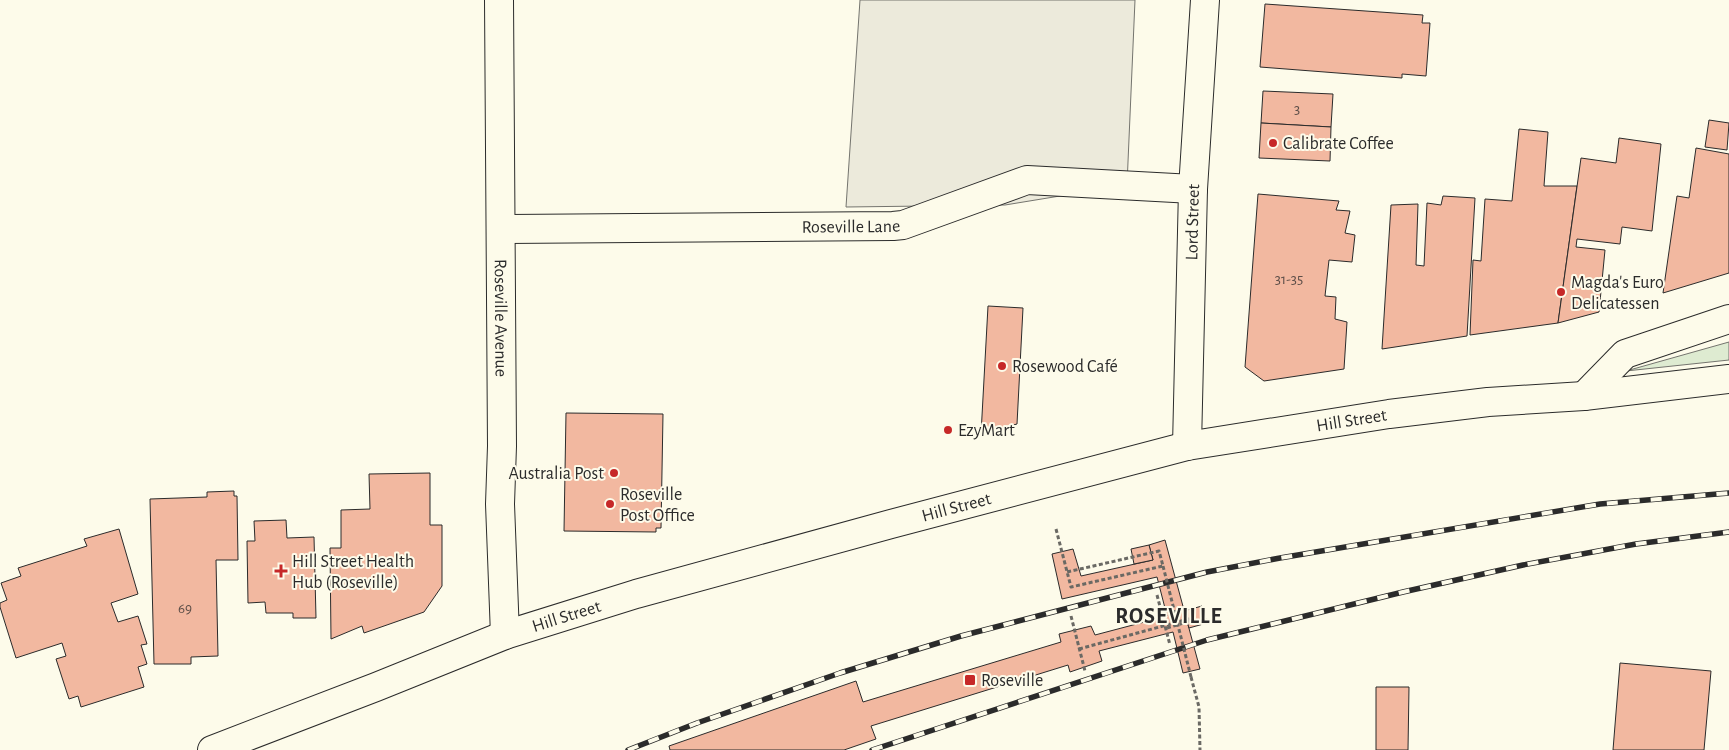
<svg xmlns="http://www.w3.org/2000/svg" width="1729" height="750" viewBox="0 0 1729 750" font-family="'Alegreya Sans',sans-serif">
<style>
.green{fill:#deebd1;stroke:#74746e}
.parking{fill:#eceadb;stroke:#74746e}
.building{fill:#f2b8a0;stroke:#2b2b2b}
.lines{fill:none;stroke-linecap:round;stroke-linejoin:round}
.minor-casing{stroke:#2b2b2b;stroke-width:30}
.path{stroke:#6a6964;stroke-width:3;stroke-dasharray:4 2.5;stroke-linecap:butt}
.minor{stroke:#fdfbea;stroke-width:28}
.rail-casing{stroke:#2b2b2b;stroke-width:5.5}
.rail{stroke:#fdfbea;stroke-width:4;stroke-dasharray:11;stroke-linecap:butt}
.path-bridge{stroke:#6a6964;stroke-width:3;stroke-dasharray:4 2.5;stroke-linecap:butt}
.poi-dot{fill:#c62828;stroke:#fdfbea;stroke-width:2}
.labels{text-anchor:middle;stroke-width:4;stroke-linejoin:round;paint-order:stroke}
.number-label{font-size:15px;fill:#5d4e48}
.poi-label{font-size:18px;fill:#2b2b2b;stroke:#fdfbea;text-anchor:start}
.street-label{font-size:18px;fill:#2b2b2b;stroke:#fdfbea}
.district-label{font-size:22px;font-weight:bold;letter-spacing:1px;fill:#2b2b2b;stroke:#fdfbea}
</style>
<rect width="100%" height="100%" fill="#fdfbea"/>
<!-- green -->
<polygon class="green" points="1729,342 1729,360 1626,371"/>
<!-- parking -->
<polygon class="parking" points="860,0 1135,0 1127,185 1005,205 846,207"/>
<!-- building -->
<g class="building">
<polygon points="1265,4 1423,15 1422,23 1430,23 1426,76 1402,74 1402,78 1260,67"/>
<polygon points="1263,91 1333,94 1331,127 1261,123"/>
<polygon points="1709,120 1729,123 1727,150 1705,147"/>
<polygon points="1261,123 1331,127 1330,161 1259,158"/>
<polygon points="1519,129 1548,132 1544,186 1577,186 1558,323 1470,335 1473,260 1481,261 1485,199 1512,201"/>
<polygon points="1619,138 1661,144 1652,231 1622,227 1620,244 1577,239 1576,247 1605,250 1599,312 1558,323 1581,158 1616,163"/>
<polygon points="1696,148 1729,154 1729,273 1663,293 1677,196 1689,198"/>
<polygon points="1258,194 1339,201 1336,210 1350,211 1345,233 1355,235 1352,262 1329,260 1325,296 1336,297 1335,319 1347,322 1344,369 1264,381 1245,367"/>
<polygon points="1443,196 1475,198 1467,336 1382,349 1391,205 1418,204 1416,265 1424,266 1427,203 1441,205"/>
<polygon points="988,306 1023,308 1017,424 981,434"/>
<polygon points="566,413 663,414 661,528 656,528 656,532 564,531"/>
<polygon points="430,473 430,525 442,525 442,586 424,612 364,633 362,626 331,639 330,548 341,548 341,510 370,509 369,474"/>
<polygon points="234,491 234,496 237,496 238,560 216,560 218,656 191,657 191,664 154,664 150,499 207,497 207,492"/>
<polygon points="286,520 287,538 314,537 316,618 293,618 293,613 266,613 265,602 248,603 247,541 255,541 254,521"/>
<polygon points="119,529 138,594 111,603 118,622 138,616 147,644 141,645 147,664 138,667 144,687 81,707 78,696 69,699 56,659 66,656 62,643 16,658 0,607 0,603 7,600 1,583 21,576 18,568 87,546 84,539"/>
<polygon points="1165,540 1200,669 1183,673 1173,632 1099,651 1102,661 1070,672 1068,665 871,726 876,739 844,750 670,750 669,746 856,681 863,702 1061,642 1059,634 1091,626 1095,635 1167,616 1157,577 1062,599 1052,554 1073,549 1081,576 1153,560 1149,545"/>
<polygon points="1149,545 1153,560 1134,564 1131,549"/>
<polygon points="1202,606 1207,623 1189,628 1184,611"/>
<polygon points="1620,663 1711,671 1704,750 1613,750"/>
<polygon points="1376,687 1409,687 1408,750 1376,750"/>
</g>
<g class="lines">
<!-- minor casing -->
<g class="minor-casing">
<g id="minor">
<path id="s1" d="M499,0L502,446L500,504L505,635"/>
<path id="s2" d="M501,229L893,226L903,225L1027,180L1193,189"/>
<polyline points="1584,396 1625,354 1729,319"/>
<path id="s3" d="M1187,446L1193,189L1205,0"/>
<path id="s4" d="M212,750L376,687L505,635L636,594L891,524L1187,446L1389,414L1488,402L1584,396L1729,379"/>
</g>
</g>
<!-- path -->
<g class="path">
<polyline points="1056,529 1071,587 1163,566 1159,551 1067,572"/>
<polyline points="1157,595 1170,645"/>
<polyline points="1071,616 1085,671"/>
<polyline points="1167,628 1187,622 1193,619"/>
<polyline points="1079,649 1196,617"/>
<polyline points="1191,677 1199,707 1200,750"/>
</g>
<!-- minor -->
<use href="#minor" class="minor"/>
<!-- rail casing -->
<g class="rail-casing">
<g id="rail">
<polyline points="628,750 697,723 840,673 961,636 1207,572 1280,558 1600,504 1729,493"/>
<polyline points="872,750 1207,640 1403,592 1523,565 1636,544 1729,532"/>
</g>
</g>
<!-- rail -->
<use href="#rail" class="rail"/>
<!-- path-bridge -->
<polyline class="path-bridge" points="1163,566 1191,677"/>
</g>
<!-- markers -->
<g class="poi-dot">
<circle cx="1273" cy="143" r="5"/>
<circle cx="1561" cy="292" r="5"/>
<circle cx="1002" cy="366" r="5"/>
<circle cx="948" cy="430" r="5"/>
<circle cx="614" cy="473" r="5"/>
<circle cx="610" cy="504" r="5"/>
<path d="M278.5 563.5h5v5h5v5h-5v5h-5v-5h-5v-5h5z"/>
<rect x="964" y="674" width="12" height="12" rx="2.5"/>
</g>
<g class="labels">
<!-- number labels -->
<g class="number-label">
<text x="1297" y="114">3</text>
<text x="1289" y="284">31-35</text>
<text x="185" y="613">69</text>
</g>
<!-- poi labels -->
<g class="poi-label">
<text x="1283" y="149">Calibrate Coffee</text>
<text x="1571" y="288">Magda's Euro<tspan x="1571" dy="21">Delicatessen</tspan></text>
<text x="1012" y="372">Rosewood Café</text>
<text x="958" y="436">EzyMart</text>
<text x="604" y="479" text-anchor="end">Australia Post</text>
<text x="620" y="500">Roseville<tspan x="620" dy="21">Post Office</tspan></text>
<text x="292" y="567">Hill Street Health<tspan x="292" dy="21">Hub (Roseville)</tspan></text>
<text x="981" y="686">Roseville</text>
</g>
<!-- street labels -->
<g class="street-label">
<text dy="6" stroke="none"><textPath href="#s3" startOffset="224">Lord Street</textPath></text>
<text dy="6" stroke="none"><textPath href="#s2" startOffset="350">Roseville Lane</textPath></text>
<text dy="6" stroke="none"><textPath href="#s1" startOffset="318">Roseville Avenue</textPath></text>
<text dy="6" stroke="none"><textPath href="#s4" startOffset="1189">Hill Street</textPath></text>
<text dy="6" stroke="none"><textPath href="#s4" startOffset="784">Hill Street</textPath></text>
<text dy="6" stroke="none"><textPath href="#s4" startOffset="379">Hill Street</textPath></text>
</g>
<!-- district labels -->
<g class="district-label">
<text x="1169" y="623">ROSEVILLE</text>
</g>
</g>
</svg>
